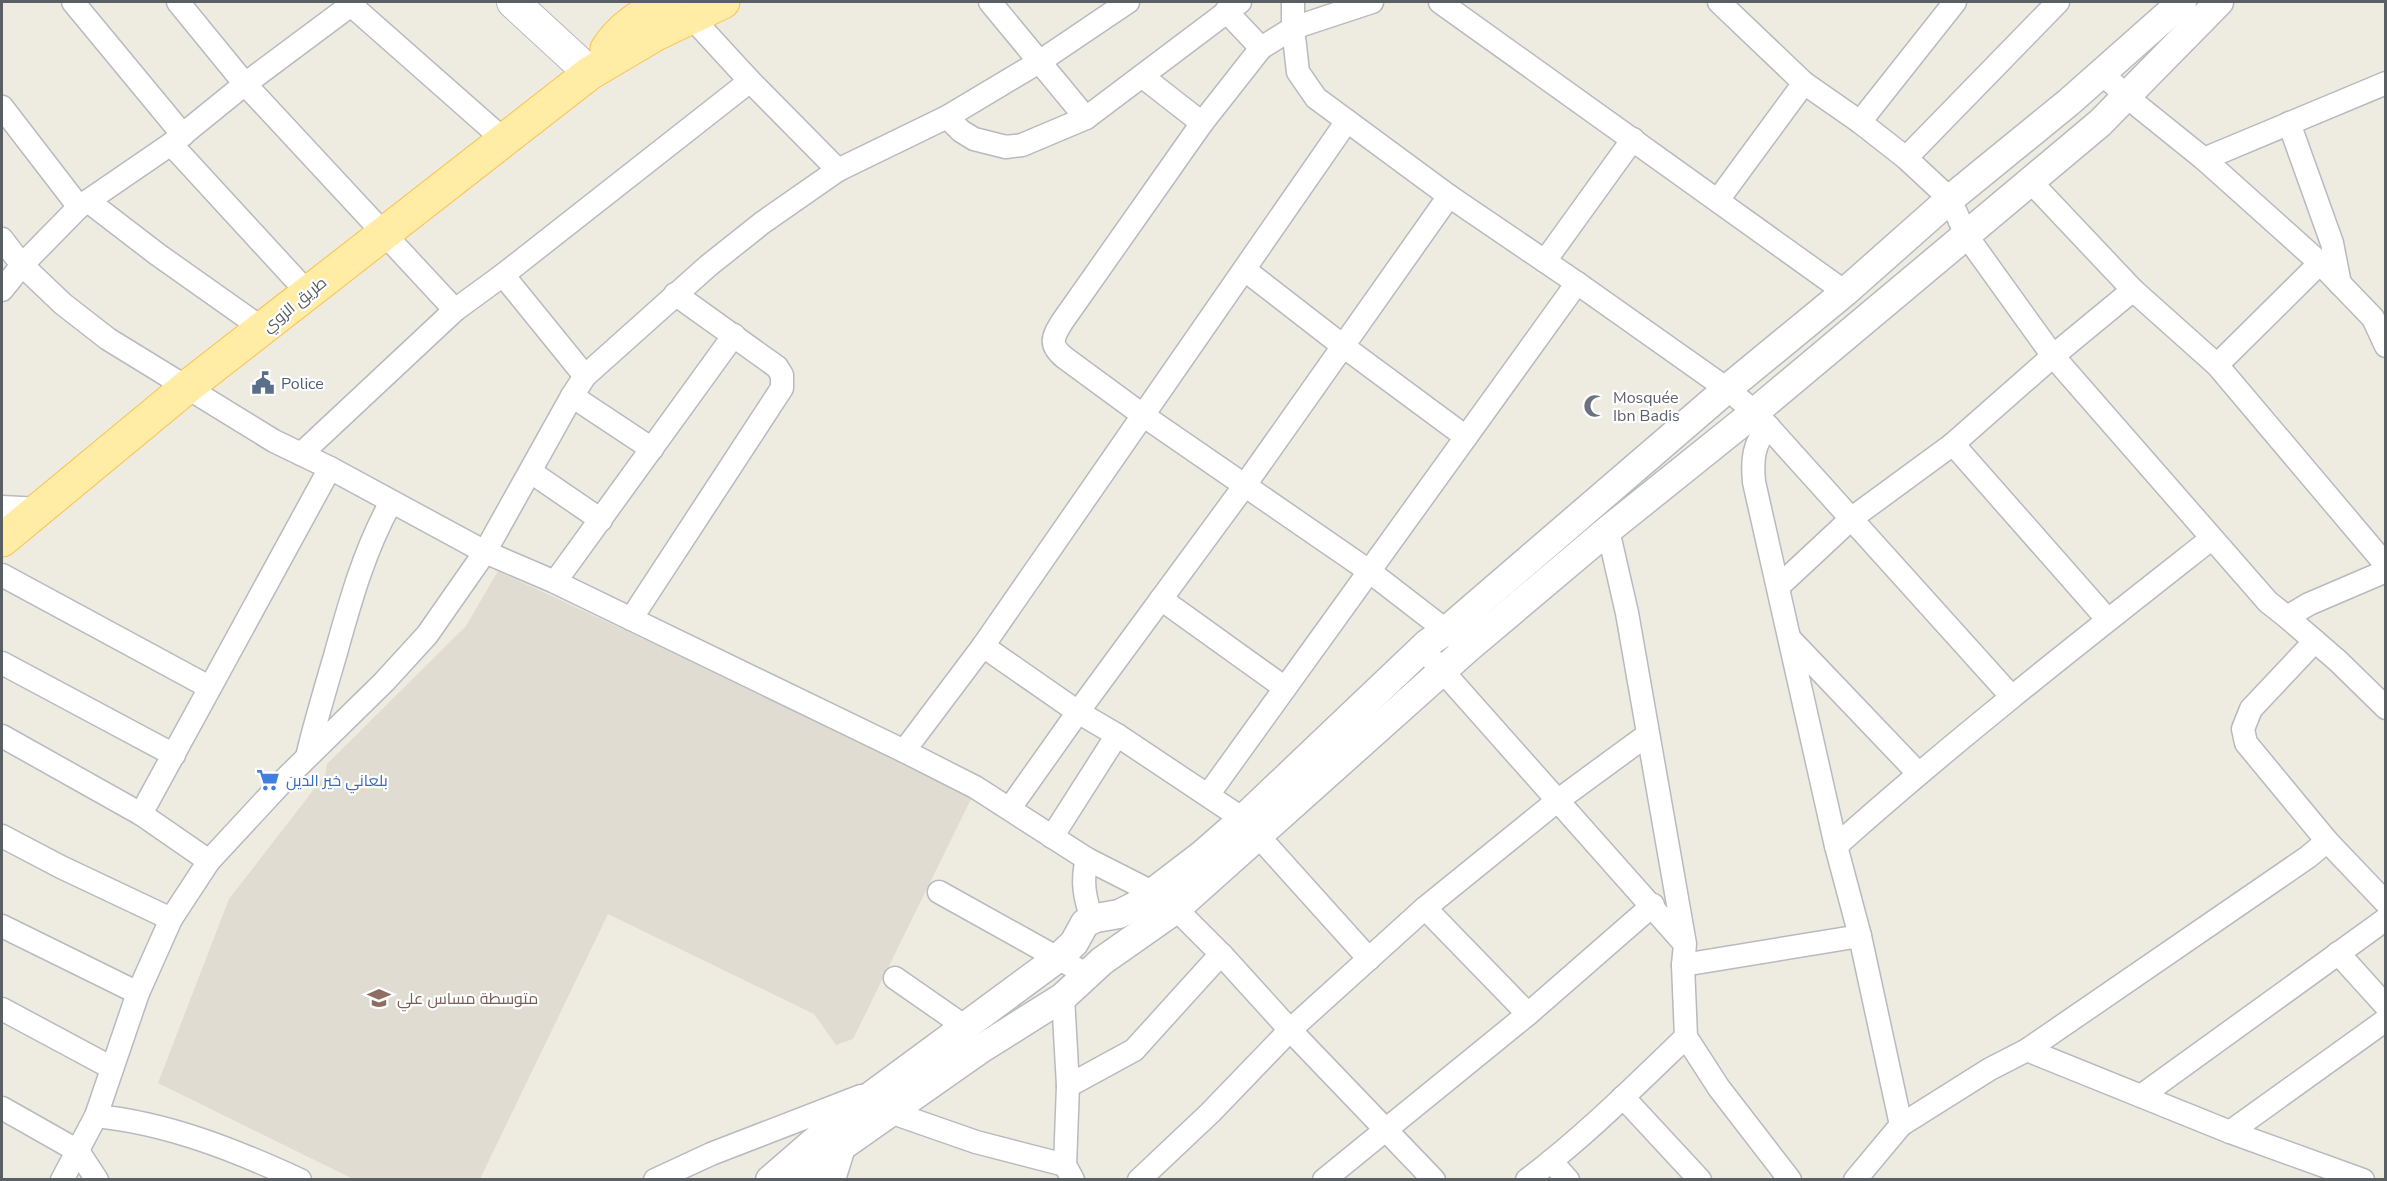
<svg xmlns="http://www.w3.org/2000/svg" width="2387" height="1181" viewBox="0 0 2387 1181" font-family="'Nunito Sans',Cairo,sans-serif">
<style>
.education{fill:#e0dcd2}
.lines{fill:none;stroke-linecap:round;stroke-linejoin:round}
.minor-casing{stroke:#b7babf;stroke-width:25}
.tertiary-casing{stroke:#b7babf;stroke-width:31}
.secondary-casing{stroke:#b5b9bf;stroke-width:34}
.primary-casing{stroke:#fbc24d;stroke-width:35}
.minor{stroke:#fff;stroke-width:22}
.tertiary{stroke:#fff;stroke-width:28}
.secondary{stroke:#fff;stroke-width:32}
.primary{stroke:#ffeca5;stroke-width:33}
.labels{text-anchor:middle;stroke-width:4.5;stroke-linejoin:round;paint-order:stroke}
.street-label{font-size:16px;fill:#5a5f63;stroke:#fff}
.service-label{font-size:16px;fill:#4e5e75;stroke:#fff;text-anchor:start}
.worship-label{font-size:16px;fill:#5b616d;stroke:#fff;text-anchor:start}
.shop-label{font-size:16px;fill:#366cbe;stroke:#fff;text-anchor:start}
.education-label{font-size:16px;fill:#785e54;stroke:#fff;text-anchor:start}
</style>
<rect width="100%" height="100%" fill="#eeebe1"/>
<!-- education -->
<polygon class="education" points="498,571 974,793 853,1039 836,1045 814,1014 608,914 480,1179 353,1179 158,1083 229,899 325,775 327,764 466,626"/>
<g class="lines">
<!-- minor casing -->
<g class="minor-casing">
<g id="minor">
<polyline points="73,2 183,135"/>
<polyline points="178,2 245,84 455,310"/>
<polyline points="990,2 1086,118"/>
<polyline points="1293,2 1293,28 1298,72 1316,98 1449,196 1577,283 1727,389 1755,412 2011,696"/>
<path d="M1372,2L1293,28L1261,48L1202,123L1062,322C1052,338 1049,345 1065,358L1144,416L1369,571L1457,639"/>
<polyline points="1440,2 1845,292"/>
<polyline points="1719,2 1804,83 1860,122 1906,158 1950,199 1966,235 2053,356 2268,602 2287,617 2309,604 2386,571"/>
<polyline points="351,5 504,140"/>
<polyline points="682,7 750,81 838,170"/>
<polyline points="1226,11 1261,48"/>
<polyline points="2102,73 2127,97 2204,159 2320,263 2373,318 2386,346"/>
<polyline points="1143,77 1202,123"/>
<polyline points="2,107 79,207"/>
<polyline points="947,117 961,131 974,139 1006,147 1022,145 1086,118 1240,2"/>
<polyline points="1860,122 1955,2"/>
<polyline points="2289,123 2332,243 2340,284"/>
<polyline points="171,144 308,293"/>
<polyline points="1906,158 2058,2"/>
<polyline points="2204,159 2386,83"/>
<polyline points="2031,182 2133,290 2217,365 2386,565"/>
<polyline points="1718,200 1804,83"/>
<polyline points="88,201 157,254 263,329"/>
<polyline points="2,239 22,265 63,304 108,339 274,441 330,468 485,552 555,582 904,751 975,787 1087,859 1154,893 1176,909 1221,954 1290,1030 1434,1180"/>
<polyline points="1545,261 1633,139"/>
<polyline points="1245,270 1343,346 1466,437"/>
<polyline points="503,275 585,376"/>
<polyline points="2,290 22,265 79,207 171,144 245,84 355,2"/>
<polyline points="2217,365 2320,263"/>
<polyline points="572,396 652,449"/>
<path d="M1769,427C1753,442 1752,461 1754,482L1836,846L1860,936L1901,1125L1855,1180"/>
<polyline points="1953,444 2108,620"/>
<polyline points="301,454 455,310 503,275 750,81"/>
<polyline points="531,472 601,520"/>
<polyline points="2,507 40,509"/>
<polyline points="1608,530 1627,613 1685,944 1683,965 1686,1037 1719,1088 1790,1180"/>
<polyline points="2,575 209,687"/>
<polyline points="555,582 734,335"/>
<polyline points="1779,586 1852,518 1953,444 2053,356 2133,290"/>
<polyline points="1161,599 1285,688"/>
<polyline points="2287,617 2338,661 2386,708"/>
<polyline points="631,619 782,388 782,375 777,367 675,294"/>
<polyline points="1791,640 1918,773"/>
<polyline points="2315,641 2251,709 2243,729 2246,743 2327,841"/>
<polyline points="983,646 1078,712 1117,735 1243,819 1369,959"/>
<polyline points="1423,649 1684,943"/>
<polyline points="2,663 174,755"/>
<polyline points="2,736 141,814 209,861"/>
<polyline points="904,751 983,646 1347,121"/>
<path d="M307,757C315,723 325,690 335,656C350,602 364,551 391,502"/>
<polyline points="1208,795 1577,283"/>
<polyline points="1010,808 1078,712 1245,485 1449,196"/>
<polyline points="141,814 330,468"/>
<polyline points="2,836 61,867 171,919"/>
<polyline points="1052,837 1117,735"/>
<path d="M1836,846C1957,738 2084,639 2211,539"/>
<path d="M1087,859C1081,882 1085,898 1092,920"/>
<polyline points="939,892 1088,975"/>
<polyline points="1425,908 1528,1014"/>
<polyline points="2,926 138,993"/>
<polyline points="2338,953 2386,1006"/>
<polyline points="1683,965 1860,936"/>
<polyline points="895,978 964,1026"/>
<polyline points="1063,997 1068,1086 1065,1165 1073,1180"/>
<polyline points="2,1009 112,1068"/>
<polyline points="2027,1050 2308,857 2327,841 2386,903"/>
<polyline points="1068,1086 1134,1050 1221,954"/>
<polyline points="2141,1096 2386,919"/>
<polyline points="1623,1097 1700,1180"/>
<polyline points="2,1108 78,1151 97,1180"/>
<polyline points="890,1112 976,1142 1065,1165"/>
<path d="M96,1116C167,1123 235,1150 300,1180"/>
<polyline points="1901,1125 1990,1069 2027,1050 2230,1132 2363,1180"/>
<polyline points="2230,1132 2386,1020"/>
<polyline points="1551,1161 1568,1180"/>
<polyline points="62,1180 96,1116 138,993 171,919 209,861 285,779 384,682 427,635 485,552 572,396 585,376 708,266 762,223 838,170 947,117 1039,62 1128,2"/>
<polyline points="655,1180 711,1154 861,1096"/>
<polyline points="834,1180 845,1144"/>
<polyline points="1139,1180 1210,1113 1290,1030 1425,908 1557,801 1647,735"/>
<polyline points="1324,1180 1528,1014 1653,905"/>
<path d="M1527,1180C1584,1137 1635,1086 1686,1037"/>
</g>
</g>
<!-- tertiary casing -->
<g class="tertiary-casing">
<g id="tertiary">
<polyline points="770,1180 845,1115 1058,958 1074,943 1085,923 1096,918 1119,914 1135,906 1203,854 1243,819 1428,643 1447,630 1727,389 1845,292 1950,199 2069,102 2182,2"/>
<polyline points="804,1180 845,1144 979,1050 1063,997 1102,961 1176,909 1468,648 1608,530 1755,412 2100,123 2219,2"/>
</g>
</g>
<!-- secondary casing -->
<g class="secondary-casing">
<polyline id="secondary" points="513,2 590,73"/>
</g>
<!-- primary casing -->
<g class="primary-casing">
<g id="primary">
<path d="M607,49C621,27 643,14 665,2"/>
<polyline points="2,540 187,387 590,73 656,34 723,2"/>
</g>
</g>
<!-- minor -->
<use href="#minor" class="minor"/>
<!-- tertiary -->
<use href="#tertiary" class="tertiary"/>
<!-- secondary -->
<use href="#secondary" class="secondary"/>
<!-- primary -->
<use href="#primary" class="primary"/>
</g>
<!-- icons -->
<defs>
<g id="civic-bare" transform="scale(1.8)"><path d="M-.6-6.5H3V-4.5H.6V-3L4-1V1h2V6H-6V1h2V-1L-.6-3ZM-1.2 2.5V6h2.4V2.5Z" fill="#5c6f8a" stroke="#fff" stroke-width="2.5" paint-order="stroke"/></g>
<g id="mosque-bare" transform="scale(1.8)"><path d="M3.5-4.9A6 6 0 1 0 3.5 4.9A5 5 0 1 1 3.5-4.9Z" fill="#6b7280" stroke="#fff" stroke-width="2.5" paint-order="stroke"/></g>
<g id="supermarket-bare" transform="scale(1.8)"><path d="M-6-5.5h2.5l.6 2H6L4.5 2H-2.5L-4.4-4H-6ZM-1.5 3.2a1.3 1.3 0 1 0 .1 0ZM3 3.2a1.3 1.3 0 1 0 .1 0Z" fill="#3f7fe0" stroke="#fff" stroke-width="2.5" paint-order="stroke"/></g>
<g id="school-bare" transform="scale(1.8)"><path d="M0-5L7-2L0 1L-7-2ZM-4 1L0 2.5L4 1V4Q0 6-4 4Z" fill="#8d6e63" stroke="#fff" stroke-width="2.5" paint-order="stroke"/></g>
</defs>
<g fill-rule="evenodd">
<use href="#civic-bare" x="263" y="383"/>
<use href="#mosque-bare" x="1595" y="406"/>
<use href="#supermarket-bare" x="268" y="780"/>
<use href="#school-bare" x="379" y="998"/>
</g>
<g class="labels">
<!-- street labels -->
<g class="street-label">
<text transform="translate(294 304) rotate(-39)" y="6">طريق الزوي</text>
</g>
<!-- service labels -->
<g class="service-label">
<text x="281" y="389">Police</text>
</g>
<!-- worship labels -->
<g class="worship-label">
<text x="1613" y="403">Mosquée<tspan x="1613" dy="18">Ibn Badis</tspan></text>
</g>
<!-- shop labels -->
<g class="shop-label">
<text x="286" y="786">بلعاني خير الدين</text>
</g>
<!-- education labels -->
<g class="education-label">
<text x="397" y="1004">متوسطة مساس علي</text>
</g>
</g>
<!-- border -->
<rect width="2387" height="1181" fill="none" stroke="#5a5f63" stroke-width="6"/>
</svg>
